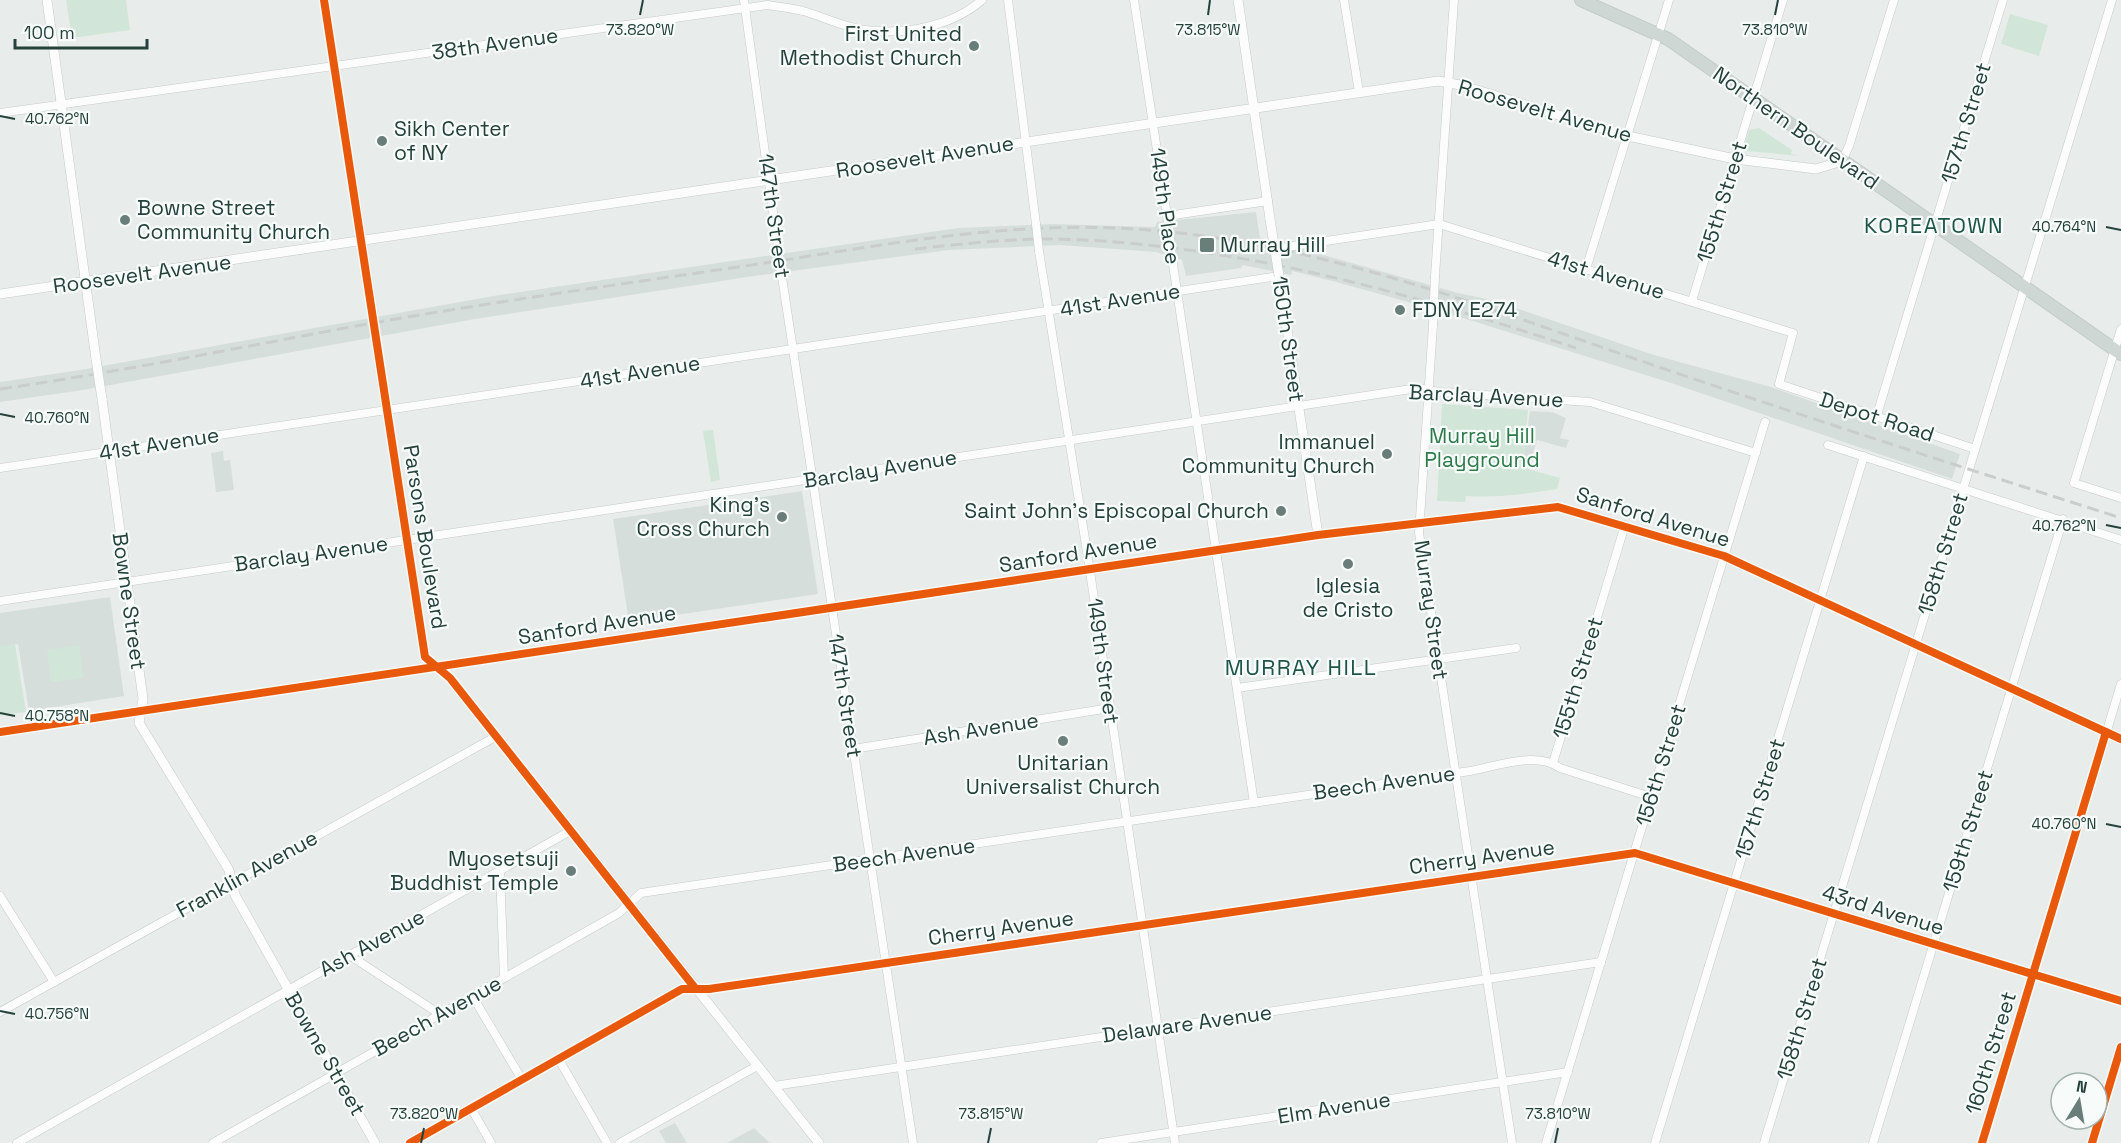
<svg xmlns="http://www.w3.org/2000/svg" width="2121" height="1143" viewBox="0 0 2121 1143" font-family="'Space Grotesk',sans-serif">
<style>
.built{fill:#d6dedb}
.green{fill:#d1e6d8}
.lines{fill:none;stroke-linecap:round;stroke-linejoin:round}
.minor-casing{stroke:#c5cac8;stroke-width:9}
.tertiary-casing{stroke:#c5cac8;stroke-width:10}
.primary-casing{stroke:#c3ccc9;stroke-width:14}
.minor{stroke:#fcfcfc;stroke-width:8}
.tertiary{stroke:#fcfcfc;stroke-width:9}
.primary{stroke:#cfd7d5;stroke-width:12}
.rail{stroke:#c9cdcc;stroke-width:3;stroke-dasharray:12 6;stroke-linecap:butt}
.minor-bridge-casing{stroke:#c5cac8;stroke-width:9;stroke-linecap:butt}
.tertiary-bridge-casing{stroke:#c5cac8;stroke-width:10;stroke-linecap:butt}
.minor-bridge{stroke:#fcfcfc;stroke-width:8}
.tertiary-bridge{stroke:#fcfcfc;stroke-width:9}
.cycleway-casing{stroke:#f7fbf9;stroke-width:11}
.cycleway{stroke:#e8590c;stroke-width:8}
.ticks{fill:none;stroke:#24423a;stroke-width:2}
.poi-dot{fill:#697e78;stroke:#f7fbf9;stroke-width:2}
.labels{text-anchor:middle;stroke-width:4.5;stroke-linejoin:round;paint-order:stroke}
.poi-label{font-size:21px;fill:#24423a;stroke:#f7fbf9;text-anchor:end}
.street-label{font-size:21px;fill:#24423a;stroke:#f7fbf9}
.park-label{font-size:21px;fill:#2d7a4b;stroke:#f7fbf9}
.neighbourhood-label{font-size:22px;letter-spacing:1.5px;fill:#1f5548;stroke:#f7fbf9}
.ticks-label{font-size:15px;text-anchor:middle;fill:#24423a;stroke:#f7fbf9;stroke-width:4.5;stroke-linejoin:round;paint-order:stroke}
</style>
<rect width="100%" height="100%" fill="#e8edeb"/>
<!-- built -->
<g class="built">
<polygon points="1256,212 1260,238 1320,250 1320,254 1458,293 1492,300 1654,355 1771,387 1960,454 1952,479 1674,384 1447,313 1340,283 1292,271 1291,275 1243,265 1241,268 1186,276 1182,260 1156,252 1060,245 949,250 754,276 475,319 83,390 0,402 0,382 80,370 499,295 958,228 1053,224 1155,227 1157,222"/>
<polygon points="1530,411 1552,412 1566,418 1560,438 1569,440 1566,448 1537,440 1528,469 1523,460"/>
<polygon points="223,451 224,461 230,460 234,490 216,492 211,453"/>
<polygon points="802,491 818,594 629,622 613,519"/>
<polygon points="110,597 124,696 29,711 18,644 0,647 0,613"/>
<polygon points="675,1123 687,1143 666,1143 659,1131"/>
<polygon points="754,1128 770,1143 727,1143"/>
</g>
<!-- green -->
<g class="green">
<polygon points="66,0 126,0 130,30 72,38"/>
<polygon points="2010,14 2048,25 2039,56 2001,44"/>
<polygon points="1759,128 1792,150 1791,154 1800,156 1747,151 1744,147 1749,130"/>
<path d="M1442,404L1528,410L1523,465L1528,469L1560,478L1557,489C1524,494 1497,498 1466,496L1465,502L1437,501Z"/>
<polygon points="713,430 720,480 711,482 703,431"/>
<polygon points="15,644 26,712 0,715 0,647"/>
<polygon points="79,646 83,678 51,682 47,650"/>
</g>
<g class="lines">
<!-- minor casing -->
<g class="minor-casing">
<g id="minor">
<polyline points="744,0 778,248"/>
<polyline points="1008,0 1036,224"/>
<polyline points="1134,0 1168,222"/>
<polyline points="1344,0 1359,92"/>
<path d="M0,113L767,5C779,7 791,8 803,11C824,17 843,27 865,30C905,35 951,27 982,0"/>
<polyline points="1842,161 1849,146 1894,0"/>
<polyline points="1167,216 1268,201"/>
<polyline points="1306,244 1439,224 1793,333 1779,384 1975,449"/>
<polyline points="1039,251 1088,558 1175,1143"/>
<polyline points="1172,258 1254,803"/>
<polyline points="1586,269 1669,0"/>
<polyline points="1435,276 1454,0"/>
<polyline points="782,277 913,1143"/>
<polyline points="1692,301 1783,0"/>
<polyline points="1433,325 1419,533 1512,1143"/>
<polyline points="2121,329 2074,483 2121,498"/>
<polyline points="1876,418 2003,0"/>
<polyline points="1828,445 2121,540"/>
<polyline points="0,468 1279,276"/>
<polyline points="0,601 1418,388 1439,392 1590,402 1756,453"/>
<polyline points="1237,688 1516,648"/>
<polyline points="853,749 1110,708"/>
<polyline points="1553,763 1625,525"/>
<polyline points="500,871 504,978"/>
<polyline points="0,896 54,982"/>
<polyline points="349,955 438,1013"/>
<polyline points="473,997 521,1078"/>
<polyline points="0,1012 495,737"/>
<polyline points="558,1058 607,1143"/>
<polyline points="774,1086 1601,962"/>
<polyline points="471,1108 491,1143"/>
<polyline points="17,1143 570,831"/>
<path d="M213,1143L619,913L641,893L1470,771C1498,766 1536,751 1560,768L1651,797"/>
<polyline points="410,1143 682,989 709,989 1635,853 2121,1001"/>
<polyline points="620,1143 757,1066"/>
<polyline points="1101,1143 1568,1072"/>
<polyline points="1546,1143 1765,422"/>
<polyline points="1655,1143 1864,456"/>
<polyline points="1764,1143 2112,0"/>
<polyline points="1873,1143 2063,519"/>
<polyline points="1982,1143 2121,684"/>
<polyline points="2092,1143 2121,1047"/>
</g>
</g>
<!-- tertiary casing -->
<g class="tertiary-casing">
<g id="tertiary">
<polyline points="47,0 96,359"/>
<polyline points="324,0 372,309"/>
<polyline points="1238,0 1270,219"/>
<polyline points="1279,276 1318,535"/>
<polyline points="0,294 1438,81 1460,85 1628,136 1735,159 1816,169 1842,161"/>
<polyline points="378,354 425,657 450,678 819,1143"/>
<polyline points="102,399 143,699 139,723 229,870 235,895 375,1143"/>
<polyline points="0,732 1318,535 1558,507 1724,556 2121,739"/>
</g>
</g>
<!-- primary casing -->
<g class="primary-casing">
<polyline id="primary" points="1581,0 1668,39 2121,354"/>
</g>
<!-- minor -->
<use href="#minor" class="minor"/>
<!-- tertiary -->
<use href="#tertiary" class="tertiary"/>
<!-- primary -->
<use href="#primary" class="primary"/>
<!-- rail -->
<g class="rail">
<path d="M915,249C962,244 1012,238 1059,239C1237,244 1409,293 1576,348"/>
<path d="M0,389C119,372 237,348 356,326C485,303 615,285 745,266C867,248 990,223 1114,228C1301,235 1478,305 1653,365C1808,418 1965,468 2121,518"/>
</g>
<!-- minor-bridge casing -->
<g class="minor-bridge-casing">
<g id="minor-bridge">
<polyline points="1168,222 1172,258"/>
<polyline points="1036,224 1039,251"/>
<polyline points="778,248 782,277"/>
<polyline points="1275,249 1306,244"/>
<polyline points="1433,325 1435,276"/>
</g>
</g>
<!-- tertiary-bridge casing -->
<g class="tertiary-bridge-casing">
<g id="tertiary-bridge">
<polyline points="1270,219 1279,276"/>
<polyline points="372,309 378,354"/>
<polyline points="96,359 102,399"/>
</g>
</g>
<!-- minor-bridge -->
<use href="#minor-bridge" class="minor-bridge"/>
<!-- tertiary-bridge -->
<use href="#tertiary-bridge" class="tertiary-bridge"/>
<!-- cycleway casing -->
<g class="cycleway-casing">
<g id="cycleway">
<polyline points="324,0 425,657 450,678 695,988"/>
<polyline points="0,732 1318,535 1558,507 1724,556 2121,739"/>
<polyline points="410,1143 682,989 709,989 1635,853 2121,1001"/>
<polyline points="1982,1143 2106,732"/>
<polyline points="2092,1143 2121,1047"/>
</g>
</g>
<!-- cycleway -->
<use href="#cycleway" class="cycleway"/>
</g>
<!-- ticks -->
<path class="ticks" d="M640,15L643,0M1208,15L1210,0M1775,15L1778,0M0,116L15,119M2106,227L2121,230M0,414L15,417M2106,525L2121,528M0,713L15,716M2106,824L2121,827M0,1011L15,1014M421,1143L424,1128M988,1143L991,1128M1555,1143L1558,1128"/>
<!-- markers -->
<g class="poi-dot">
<circle cx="974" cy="46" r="6"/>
<circle cx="382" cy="141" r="6"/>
<circle cx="125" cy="220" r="6"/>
<rect x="1199" y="237" width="16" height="16" rx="3"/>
<circle cx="1400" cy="310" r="6"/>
<circle cx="1387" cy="454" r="6"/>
<circle cx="1281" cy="511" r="6"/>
<circle cx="782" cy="517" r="6"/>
<circle cx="1348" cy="564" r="6"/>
<circle cx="1063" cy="741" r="6"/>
<circle cx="571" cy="871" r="6"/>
</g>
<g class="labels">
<!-- poi labels -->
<g class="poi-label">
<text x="962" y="41">First United<tspan x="962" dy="24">Methodist Church</tspan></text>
<text x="394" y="136" text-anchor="start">Sikh Center<tspan x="394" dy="24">of NY</tspan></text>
<text x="137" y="215" text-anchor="start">Bowne Street<tspan x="137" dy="24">Community Church</tspan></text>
<text x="1220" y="252" text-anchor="start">Murray Hill</text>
<text x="1412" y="317" text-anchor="start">FDNY E274</text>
<text x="1375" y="449">Immanuel<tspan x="1375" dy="24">Community Church</tspan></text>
<text x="770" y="512">King's<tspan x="770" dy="24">Cross Church</tspan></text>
<text x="1269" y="518">Saint John's Episcopal Church</text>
<text x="1348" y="593" text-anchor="middle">Iglesia<tspan x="1348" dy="24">de Cristo</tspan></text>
<text x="1063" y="770" text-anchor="middle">Unitarian<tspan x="1063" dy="24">Universalist Church</tspan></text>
<text x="559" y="866">Myosetsuji<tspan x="559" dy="24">Buddhist Temple</tspan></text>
</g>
<!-- street labels -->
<g class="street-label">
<text transform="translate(495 44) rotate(-8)" y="7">38th Avenue</text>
<text transform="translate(1545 111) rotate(16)" y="7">Roosevelt Avenue</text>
<text transform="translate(1966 123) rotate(-73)" y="7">157th Street</text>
<text transform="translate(1796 128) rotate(35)" y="7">Northern Boulevard</text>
<text transform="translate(925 157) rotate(-9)" y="7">Roosevelt Avenue</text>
<text transform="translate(1722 202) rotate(-73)" y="7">155th Street</text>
<text transform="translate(1165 206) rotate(82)" y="7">149th Place</text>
<text transform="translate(774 216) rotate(82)" y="7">147th Street</text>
<text transform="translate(142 274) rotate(-8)" y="7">Roosevelt Avenue</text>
<text transform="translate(1606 275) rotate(17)" y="7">41st Avenue</text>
<text transform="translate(1120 300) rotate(-9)" y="7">41st Avenue</text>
<text transform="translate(1288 339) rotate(82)" y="7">150th Street</text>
<text transform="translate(640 372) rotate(-9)" y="7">41st Avenue</text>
<text transform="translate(1486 396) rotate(3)" y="7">Barclay Avenue</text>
<text transform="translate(1877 417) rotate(18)" y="7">Depot Road</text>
<text transform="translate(159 444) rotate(-9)" y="7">41st Avenue</text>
<text transform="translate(880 469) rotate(-9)" y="7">Barclay Avenue</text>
<text transform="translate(1653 517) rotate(17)" y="7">Sanford Avenue</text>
<text transform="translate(425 537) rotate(81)" y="7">Parsons Boulevard</text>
<text transform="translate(1078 553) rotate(-9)" y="7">Sanford Avenue</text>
<text transform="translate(311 554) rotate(-8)" y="7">Barclay Avenue</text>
<text transform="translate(1943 554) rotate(-73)" y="7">158th Street</text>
<text transform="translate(129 601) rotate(82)" y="7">Bowne Street</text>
<text transform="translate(1431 610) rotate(82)" y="7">Murray Street</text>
<text transform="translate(597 625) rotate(-9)" y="7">Sanford Avenue</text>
<text transform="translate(1103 661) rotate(82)" y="7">149th Street</text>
<text transform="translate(1578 678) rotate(-73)" y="7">155th Street</text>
<text transform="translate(845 696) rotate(81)" y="7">147th Street</text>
<text transform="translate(981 729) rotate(-9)" y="7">Ash Avenue</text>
<text transform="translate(1661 765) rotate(-73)" y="7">156th Street</text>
<text transform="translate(1384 783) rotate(-8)" y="7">Beech Avenue</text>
<text transform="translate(1760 799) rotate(-73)" y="7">157th Street</text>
<text transform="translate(1968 831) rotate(-73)" y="7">159th Street</text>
<text transform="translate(904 855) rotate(-8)" y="7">Beech Avenue</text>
<text transform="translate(1482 857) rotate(-8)" y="7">Cherry Avenue</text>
<text transform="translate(247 874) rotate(-29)" y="7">Franklin Avenue</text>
<text transform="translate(1883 910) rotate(17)" y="7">43rd Avenue</text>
<text transform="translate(1001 928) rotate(-8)" y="7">Cherry Avenue</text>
<text transform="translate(372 943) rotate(-29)" y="7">Ash Avenue</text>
<text transform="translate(437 1016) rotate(-29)" y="7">Beech Avenue</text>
<text transform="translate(1802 1019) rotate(-73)" y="7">158th Street</text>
<text transform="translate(1187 1024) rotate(-8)" y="7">Delaware Avenue</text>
<text transform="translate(1991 1053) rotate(-73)" y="7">160th Street</text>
<text transform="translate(325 1054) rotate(60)" y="7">Bowne Street</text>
<text transform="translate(1334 1108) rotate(-9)" y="7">Elm Avenue</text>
</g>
<!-- park labels -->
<g class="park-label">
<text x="1482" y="443">Murray Hill<tspan x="1482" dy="24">Playground</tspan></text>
</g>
<!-- neighbourhood labels -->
<g class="neighbourhood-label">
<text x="1934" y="233">KOREATOWN</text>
<text x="1301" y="675">MURRAY HILL</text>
</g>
</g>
<g class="ticks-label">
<text x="640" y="35">73.820°W</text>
<text x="1208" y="35">73.815°W</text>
<text x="1775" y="35">73.810°W</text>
<text x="57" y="124">40.762°N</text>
<text x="2064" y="232">40.764°N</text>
<text x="57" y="423">40.760°N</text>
<text x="2064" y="531">40.762°N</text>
<text x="57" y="721">40.758°N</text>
<text x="2064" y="829">40.760°N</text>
<text x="57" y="1019">40.756°N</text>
<text x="424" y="1119">73.820°W</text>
<text x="991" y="1119">73.815°W</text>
<text x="1558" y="1119">73.810°W</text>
</g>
<!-- north arrow -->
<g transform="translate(2079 1101) rotate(11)"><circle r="28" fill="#f7fbf9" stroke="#a3b1ad" stroke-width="1.5"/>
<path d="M0-4.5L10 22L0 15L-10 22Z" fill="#697e78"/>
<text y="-9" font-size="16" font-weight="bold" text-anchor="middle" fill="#24423a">N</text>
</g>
<!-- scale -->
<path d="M15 39v9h132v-9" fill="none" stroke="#24423a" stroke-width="3"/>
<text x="24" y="39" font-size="18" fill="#24423a" stroke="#f7fbf9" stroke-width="4.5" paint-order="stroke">100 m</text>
</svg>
